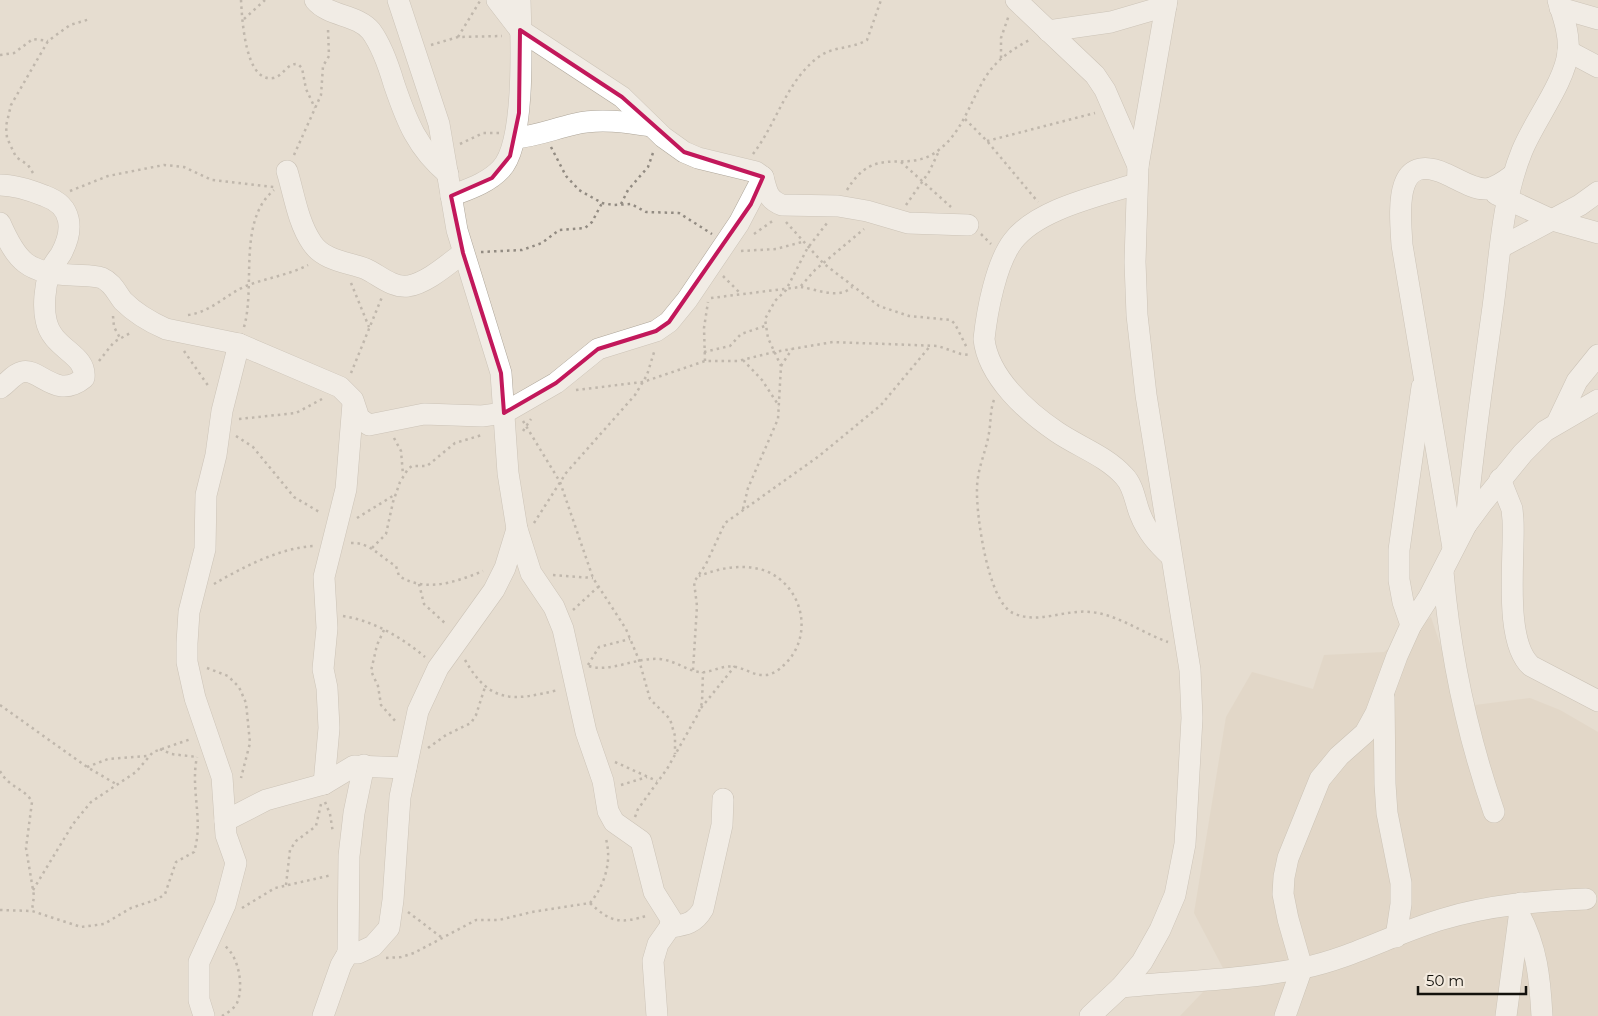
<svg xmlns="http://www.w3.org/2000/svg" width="1598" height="1016" viewBox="0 0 1598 1016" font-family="Montserrat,sans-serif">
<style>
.built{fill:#ded1be}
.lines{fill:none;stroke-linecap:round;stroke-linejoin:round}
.minor-casing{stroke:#aea69a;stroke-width:22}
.path{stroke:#928b82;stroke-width:2.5;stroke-dasharray:2.5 4;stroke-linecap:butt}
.minor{stroke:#fff;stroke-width:21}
.marked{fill:none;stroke:#c2185b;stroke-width:4;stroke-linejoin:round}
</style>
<rect width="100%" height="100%" fill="#e6ddd0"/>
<!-- built -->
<polygon class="built" points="1431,617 1451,677 1475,705 1530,698 1560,710 1598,732 1598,1016 1180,1016 1224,970 1194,913 1226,717 1252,672 1313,689 1324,655 1384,652"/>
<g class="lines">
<!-- minor casing -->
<g class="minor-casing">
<g id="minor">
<path d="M315,0C329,17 357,14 371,31C382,46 389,67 394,84C407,122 417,148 448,174"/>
<polyline points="398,0 439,124 457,230 501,373 508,473 517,529 531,573 554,607 563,629 586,732 603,781 608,811 614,822 641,841 654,892 671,919 670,927 658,944 653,961 657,1016"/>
<path d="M497,0L520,30L622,97L663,137L684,152L698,158L756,172L763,177C767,191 767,199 782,205L838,206L867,211L908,223L968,225"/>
<polyline points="1016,0 1095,75 1105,90 1138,166"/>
<polyline points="1560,8 1598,19"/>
<polyline points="1048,31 1111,22 1166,6"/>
<polyline points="1568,51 1598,67"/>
<path d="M515,138C537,136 553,129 575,124C599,118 626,122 651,126"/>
<path d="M287,171C294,194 298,223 312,243C324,261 348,262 366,269C379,275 392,288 408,286C427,283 448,264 463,253"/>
<path d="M1136,184C1099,196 1037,209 1013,241C996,263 987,311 984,339C988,377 1027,412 1057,432C1079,447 1106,456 1124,476C1134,486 1135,502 1140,514C1147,532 1158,544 1171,556"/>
<path d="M0,185C15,185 30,190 45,196C73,206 74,230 61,254C57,260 51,267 49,274C45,287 43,306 46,320C52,350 87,353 84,378C56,401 39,367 22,372C13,374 8,383 0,388"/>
<polyline points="1496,194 1552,220 1598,233"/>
<path d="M451,196C469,189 488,183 501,169C526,143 521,37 520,0"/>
<path d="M0,223C17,262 27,273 72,275C82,276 92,275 102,278C113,283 116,292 123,301C135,313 150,322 166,329L239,344L340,387L353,400L359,418L369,425L424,414L482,416L504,413L556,383L598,349L656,331L669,322L687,300L739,223L763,177"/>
<polyline points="1501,247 1580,205 1598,192"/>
<polyline points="1557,423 1577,381 1598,355"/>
<path d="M1500,479L1512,509L1513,520C1515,557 1503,641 1531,666L1598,701"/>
<path d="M1466,525C1472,452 1483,380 1493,307C1500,255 1502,200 1522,151C1534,121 1565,82 1568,52C1570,35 1563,16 1558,0"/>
<path d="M1453,548L1402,245C1400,211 1393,150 1446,174C1458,179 1472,189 1486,189C1496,188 1505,181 1513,175"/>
<path d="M1443,572C1450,654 1467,734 1494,812"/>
<polyline points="1411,625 1403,602 1399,580 1399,550 1422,387"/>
<polyline points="1384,697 1385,784 1387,813 1401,883 1401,904 1396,937"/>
<polyline points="324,784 329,728 327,688 323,669 327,628 324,577 346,489 353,403"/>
<polyline points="225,821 266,800 324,784 354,766 406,768"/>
<path d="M1519,914C1537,947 1540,979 1542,1016"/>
<path d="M670,927C686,925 695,923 703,909L722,825L723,799"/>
<polyline points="348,953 349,856 354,813 364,765"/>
<path d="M1121,987C1181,981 1244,980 1303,968C1352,958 1395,933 1443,919C1489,905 1537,901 1586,899"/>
<polyline points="204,1016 199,1000 199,962 225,905 236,863 226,835 222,777 195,698 187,662 187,643 189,612 205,549 206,495 216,455 222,411 239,344"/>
<polyline points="323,1016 341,965 348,953 358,953 373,946 389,928 393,900 400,797 418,711 438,668 494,590 505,568 517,529"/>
<polyline points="1090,1016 1121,987 1142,962 1160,930 1175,895 1185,844 1192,718 1190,670 1146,395 1137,315 1135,262 1138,166 1167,0"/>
<polyline points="1285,1016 1302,968 1288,919 1283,894 1284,877 1288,858 1320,779 1339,756 1365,733 1376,713 1397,656 1411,625 1429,597 1466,525 1483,502 1523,453 1545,431 1598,400"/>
<polyline points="1506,1016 1521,903"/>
</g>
</g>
<!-- path -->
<g class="path">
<path d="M241,0C242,18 245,83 273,78C284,76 286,63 298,64L302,68L306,89L315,108"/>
<polyline points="244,19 265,0"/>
<polyline points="458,37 480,1"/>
<polyline points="431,45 458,37 502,36"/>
<polyline points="0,55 14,53 33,39 48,41"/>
<polyline points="1001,58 1001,38 1009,15"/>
<polyline points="965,119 987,141 1038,202"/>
<polyline points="987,141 1095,113"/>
<polyline points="460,144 483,133 499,133"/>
<polyline points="551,147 566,176 579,190 602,203 613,205 631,204 646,212 679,213 712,234"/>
<path d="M753,154C777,123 787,79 820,56C834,46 852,49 867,40L881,0"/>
<polyline points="294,155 321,95 323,66 329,56 328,29"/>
<polyline points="901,162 951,207"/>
<polyline points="33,173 28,165 16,157 7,138 6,126 11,105 48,41 70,25 90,19"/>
<path d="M847,190C876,141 907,177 940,149C965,129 971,97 989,72C1000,57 1015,48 1031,39"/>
<polyline points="70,191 108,176 164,165 184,167 212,180 274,187"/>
<polyline points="621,204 628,190 648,167 654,150"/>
<polyline points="906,205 929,172 939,151"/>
<polyline points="786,222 823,263 879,306 909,316 951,320 955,324 967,348"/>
<polyline points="754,234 774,220"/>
<polyline points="981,234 991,244"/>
<polyline points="741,251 776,249 802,242"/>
<polyline points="481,252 522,250 542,243 559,230 585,228 592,222 602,203"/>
<polyline points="723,276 740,293"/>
<polyline points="351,283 369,327"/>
<path d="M801,287C816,289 839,300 852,287"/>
<polyline points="711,298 800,287 815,270 864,229"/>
<path d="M188,315C211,312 225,295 246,286C266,278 289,275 308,265"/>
<polyline points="113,316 114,327 120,338"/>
<path d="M244,327C256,286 237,221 274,190"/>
<polyline points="184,351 209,387"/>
<polyline points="704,352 730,346 741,334 765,326"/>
<polyline points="743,360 762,380 779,406"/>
<polyline points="99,361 114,342 132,332"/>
<polyline points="705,361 704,328 708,302"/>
<polyline points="781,366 792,349"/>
<polyline points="351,373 382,297"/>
<polyline points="576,390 643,382 705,361 738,361 774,352 833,342 938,346 961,354 969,355"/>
<path d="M994,400C990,410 991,422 989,433C986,452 977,469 977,489C976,514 988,602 1013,613C1038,625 1064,609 1091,612C1119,615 1142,633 1168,642"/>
<polyline points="239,419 296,413 322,399"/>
<polyline points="523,421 560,482 593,578 626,629 639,660 650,699 670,719 675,736 675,754"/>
<polyline points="523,431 531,419"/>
<polyline points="236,436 253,447 294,497 321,513"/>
<polyline points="394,438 401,451 403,475"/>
<polyline points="743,509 748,488 778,419 781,366 768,338 765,319 775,301 786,290 807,249 827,223"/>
<polyline points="357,518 396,494"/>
<polyline points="534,523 566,473 635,395 647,375 655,349"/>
<path d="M351,543C370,542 380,557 396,566L399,576C426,593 456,582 483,571"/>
<polyline points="372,548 386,534 393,502 400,482 408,469 412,466 427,466 455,443 482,435"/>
<polyline points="553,575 593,578"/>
<path d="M214,584C243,567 280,548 313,546"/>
<polyline points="419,584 424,604 447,625"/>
<polyline points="573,610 598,587"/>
<path d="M343,616C374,621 401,637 425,657"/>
<polyline points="384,630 377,645 371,671 378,686 381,705 397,723"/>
<path d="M465,660C490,704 513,701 558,690"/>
<polyline points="588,665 599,647 630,639"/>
<path d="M589,666C610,673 636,657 660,659C676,661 686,670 699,672C710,674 722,664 736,667C746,669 755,676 765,675C772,675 779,670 784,665C814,637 804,587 766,571C743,563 720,568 699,576"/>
<polyline points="207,668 228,676 239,687 246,703 250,743 241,778"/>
<polyline points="693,670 697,606 694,582 706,564 725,523 819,456 881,405 931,345"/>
<polyline points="0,705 87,767 116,784"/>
<polyline points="701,708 735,666"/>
<polyline points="428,748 446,735 471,723 476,715 485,687"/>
<polyline points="160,749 171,754 197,757"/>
<polyline points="615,762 657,781"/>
<polyline points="87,767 108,759 147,756"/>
<path d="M0,771C9,788 26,789 32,802L26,848L34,896L32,910"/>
<polyline points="621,785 647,777"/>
<polyline points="325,802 330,814 333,833"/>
<polyline points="635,817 638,809 667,769 698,714 702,703 703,672"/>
<polyline points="286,885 290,850 296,841 316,826 321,804"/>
<polyline points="33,890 73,824 91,802 136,772 153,752 191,739"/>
<path d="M590,903C611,923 621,924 649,915"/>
<polyline points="242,908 275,888 332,875"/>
<path d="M0,910L32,911L81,927L104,924L131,908L158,899L165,894L176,862L194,852C204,821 190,789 197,757"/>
<polyline points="408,912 441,937"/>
<path d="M386,958L401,957L414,953L476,920H499L532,912L590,903C605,885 612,861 606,839"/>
<path d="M222,1016C227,1013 234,1009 237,1003C244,987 239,957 225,946"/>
</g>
<!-- minor -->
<use href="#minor" class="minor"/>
</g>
<!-- marked area -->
<path d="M0 0H1598V1016H0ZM520,30L622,97L684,152L763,177L751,204L669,322L656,331L598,349L556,383L504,413L501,373L463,253L451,196L492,178L510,156L519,113Z" fill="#e6ddd0" fill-opacity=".55" fill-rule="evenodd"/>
<path class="marked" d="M520,30L622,97L684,152L763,177L751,204L669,322L656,331L598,349L556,383L504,413L501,373L463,253L451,196L492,178L510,156L519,113Z"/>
<!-- scale -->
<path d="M1418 986v8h108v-8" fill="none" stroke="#13110c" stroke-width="2.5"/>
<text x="1426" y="986" font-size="15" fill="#13110c" stroke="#f3eade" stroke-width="4" paint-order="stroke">50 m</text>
</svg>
